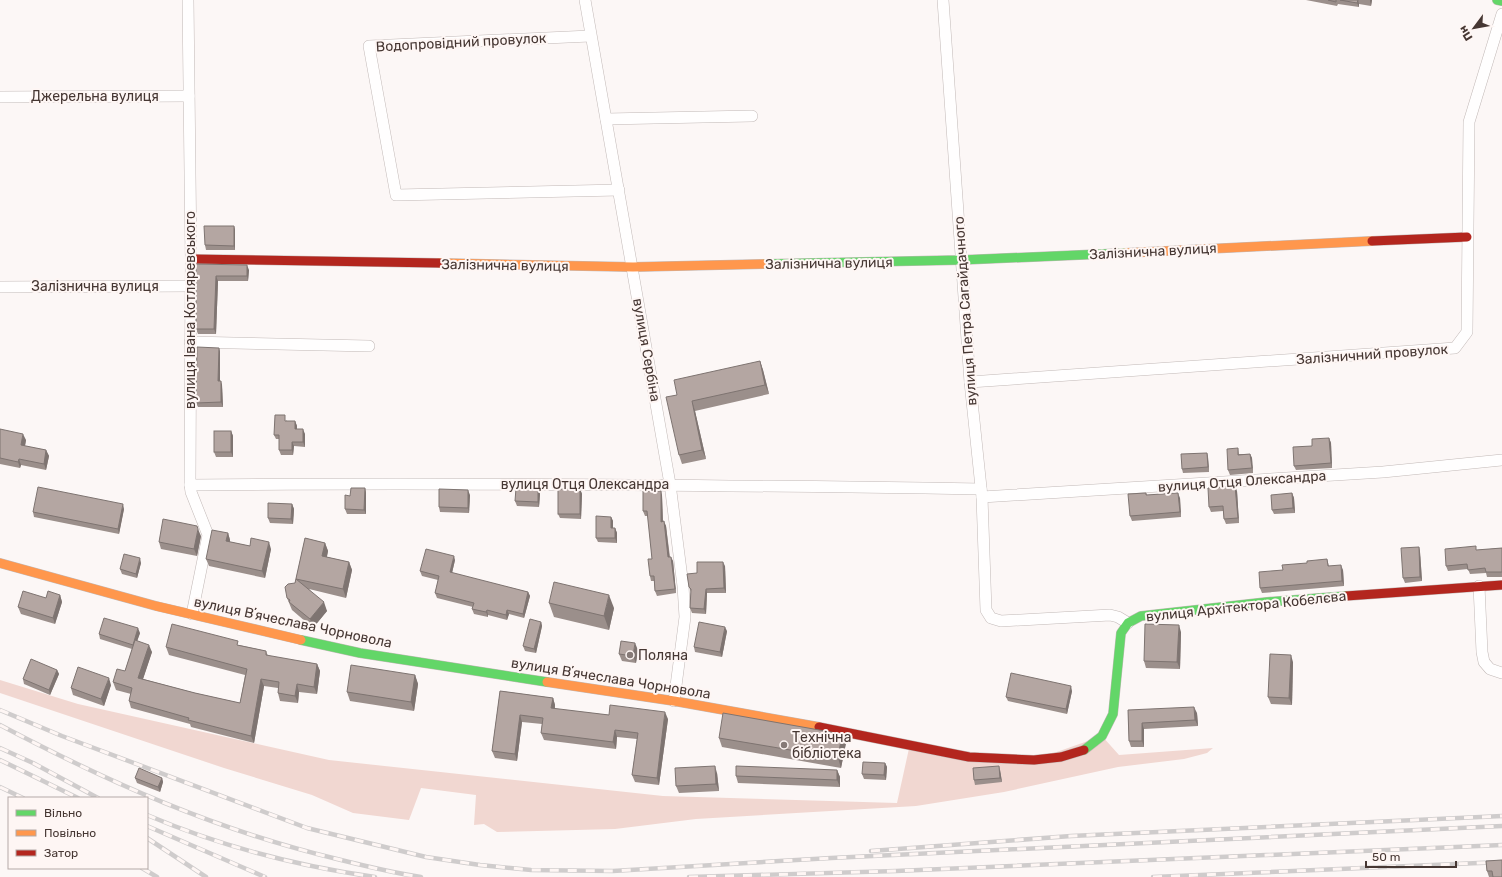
<svg xmlns="http://www.w3.org/2000/svg" width="1502" height="877" viewBox="0 0 1502 877" font-family="Rubik,sans-serif">
<style>
.green{fill:#f1d7d1}
.lines{fill:none;stroke-linecap:round;stroke-linejoin:round}
.street-casing{stroke:#c2b9b7;stroke-width:12}
.fast-casing{stroke:#c2b9b7;stroke-width:10}
.slow-casing{stroke:#c2b9b7;stroke-width:10}
.jam-casing{stroke:#c2b9b7;stroke-width:10}
.street{stroke:#fffefe;stroke-width:11}
.fast{stroke:#63d668;stroke-width:9}
.slow{stroke:#ff974d;stroke-width:9}
.jam{stroke:#b3261e;stroke-width:9}
.rail-casing{stroke:#cfcccc;stroke-width:4.5}
.rail{stroke:#fef6f4;stroke-width:3;stroke-dasharray:9;stroke-linecap:butt}
.wall{fill:#9b8f8b}
.shaded-wall{fill:#7e7471}
.building{fill:#b4a6a2;stroke:#7e7471}
.poi-dot{fill:#867a77;stroke:#fef6f4;stroke-width:1.5}
.labels{text-anchor:middle;stroke-width:4;stroke-linejoin:round;paint-order:stroke}
.street-label{font-size:14px;fill:#463733;stroke:#fef6f4}
.poi-label{font-size:14px;fill:#463733;stroke:#fef6f4;text-anchor:start}
</style>
<rect width="100%" height="100%" fill="#fcf7f6"/>
<!-- green -->
<polygon class="green" points="0,680 78,704 329,760 663,796 897,803 910,744 1034,760 1102,736 1119,755 1213,748 1207,753 1184,759 1118,767 1004,792 916,806 696,819 615,829 497,832 484,824 474,825 476,795 421,788 409,820 353,813 312,795 224,768 6,695 0,693"/>
<g class="lines">
<!-- street casing -->
<g class="street-casing">
<g id="street">
<polyline points="188,0 191,259 190,485 191,492 208,535 192,614"/>
<polyline points="585,0 670,484 683,586 685,617 674,701"/>
<polyline points="943,0 970,382 982,497 986,610 991,618 1001,621 1110,615 1118,617 1128,623"/>
<polyline points="590,36 369,46 396,195 619,190"/>
<polyline points="0,97 189,96"/>
<polyline points="606,119 752,116"/>
<polyline points="0,287 191,286"/>
<polyline points="190,342 369,346"/>
<polyline points="970,382 1455,348 1467,332 1469,122 1502,14"/>
<path d="M190,485C454,482 717,485 981,489"/>
<polyline points="982,497 1383,472 1502,460"/>
<polyline points="1479,586 1482,652 1484,662 1490,669 1502,673"/>
</g>
</g>
<!-- fast casing -->
<g class="fast-casing">
<g id="fast">
<polyline points="1497,0 1502,1"/>
<polyline points="765,264 961,260 1125,253"/>
<polyline points="301,640 360,653 547,682"/>
<polyline points="1084,750 1102,736 1113,714 1121,633 1128,623 1141,616 1267,602 1346,596"/>
</g>
</g>
<!-- slow casing -->
<g class="slow-casing">
<g id="slow">
<polyline points="1125,253 1372,241"/>
<polyline points="439,263 633,267 765,264"/>
<polyline points="0,563 156,606 301,640"/>
<polyline points="547,682 674,701 819,727"/>
</g>
</g>
<!-- jam casing -->
<g class="jam-casing">
<g id="jam">
<polyline points="1372,241 1467,237"/>
<polyline points="191,259 439,263"/>
<polyline points="1346,596 1502,585"/>
<polyline points="819,727 969,757 1034,760 1061,757 1084,750"/>
</g>
</g>
<!-- street -->
<use href="#street" class="street"/>
<!-- fast -->
<use href="#fast" class="fast"/>
<!-- slow -->
<use href="#slow" class="slow"/>
<!-- jam -->
<use href="#jam" class="jam"/>
<!-- rail casing -->
<g class="rail-casing">
<g id="rail">
<polyline points="0,710 62,736 307,828 426,857 480,865 531,870 613,871 831,858 1502,826"/>
<path d="M0,725C110,783 216,830 337,859C365,866 393,873 421,877"/>
<polyline points="0,748 33,763 98,798"/>
<polyline points="0,760 78,798"/>
<polyline points="0,787 23,798"/>
<path d="M147,815C220,846 296,866 375,877"/>
<polyline points="147,826 265,877"/>
<polyline points="147,838 206,877"/>
<polyline points="871,851 1071,836 1502,816"/>
<polyline points="142,868 157,877"/>
<polyline points="689,877 896,871 1502,845"/>
<polyline points="1153,877 1502,862"/>
</g>
</g>
<!-- rail -->
<use href="#rail" class="rail"/>
</g>
<!-- wall -->
<g class="wall">
<polygon points="1306,0 1372,0 1371,6 1359,4 1359,7 1338,4 1337,6"/>
<polygon points="234,226 235,230 235,250 206,250 205,245"/>
<polygon points="196,264 249,270 248,281 218,281 216,334 198,334 196,329"/>
<polygon points="219,348 220,352 220,381 222,385 223,407 198,407 196,403"/>
<polygon points="760,361 763,370 769,394 695,411 706,459 682,464 679,455 677,395"/>
<polygon points="287,420 287,421 295,421 297,426 297,429 305,434 305,447 294,446 293,455 281,455 279,450 279,439 276,439 274,435"/>
<polygon points="0,429 26,440 25,446 46,450 49,456 46,470 21,465 20,468 0,464"/>
<polygon points="231,431 233,436 233,457 216,457 214,452"/>
<polygon points="1329,438 1331,443 1332,468 1296,470 1294,466 1312,446"/>
<polygon points="1238,448 1239,454 1250,454 1252,458 1253,473 1230,475 1228,470"/>
<polygon points="1207,453 1208,457 1209,472 1183,473 1182,469"/>
<polygon points="365,488 366,493 366,514 347,514 345,509 350,496"/>
<polygon points="538,489 540,494 539,507 517,506 515,501"/>
<polygon points="580,489 582,494 581,519 560,518 558,514"/>
<polygon points="1237,491 1239,523 1226,524 1224,519 1223,511 1211,512 1209,507"/>
<polygon points="1146,493 1147,495 1180,498 1181,517 1132,521 1130,516"/>
<polygon points="1292,493 1294,498 1295,513 1274,514 1272,510"/>
<polygon points="470,495 469,513 440,512 439,507"/>
<polygon points="662,495 663,521 666,526 670,557 673,561 676,593 657,596 655,591 654,581 651,581 650,576 652,559 648,516 645,516 643,511"/>
<polygon points="292,504 294,509 293,524 270,523 268,518"/>
<polygon points="124,509 119,534 34,517 33,512"/>
<polygon points="611,517 613,521 613,528 615,528 617,533 617,543 598,542 596,538"/>
<polygon points="228,533 230,540 230,542 250,546 271,549 265,578 209,566 206,559"/>
<polygon points="201,536 197,556 161,549 159,542"/>
<polygon points="305,538 325,543 328,551 327,557 349,562 352,570 346,598 309,589 327,611 313,628 292,610 287,598 295,583"/>
<polygon points="1419,547 1420,552 1422,581 1405,583 1403,578"/>
<polygon points="1502,548 1502,577 1487,577 1486,573 1470,574 1468,569 1448,571 1446,566 1477,550"/>
<polygon points="1327,559 1329,566 1343,570 1344,586 1262,593 1260,588 1283,570 1307,563"/>
<polygon points="455,560 452,573 528,592 530,596 524,618 509,614 507,620 488,615 488,617 474,614 472,609 473,607 437,598 435,593 438,580 422,576 420,571"/>
<polygon points="141,563 137,578 122,574 120,569"/>
<polygon points="725,566 726,593 707,593 706,614 692,613 690,608 691,592 689,587 697,573"/>
<polygon points="60,595 62,602 55,624 21,614 18,607"/>
<polygon points="549,603 614,608 609,630 554,617"/>
<polygon points="541,622 542,626 536,653 525,651 523,646"/>
<polygon points="727,631 722,657 695,652 694,647"/>
<polygon points="1181,632 1180,669 1146,668 1144,661"/>
<polygon points="140,633 137,641 152,652 143,679 195,693 240,703 245,675 169,655 166,647 239,645 266,651 268,656 317,664 320,671 317,694 299,692 298,703 280,701 278,693 278,688 264,686 254,743 191,727 190,724 131,708 129,701 131,694 116,690 113,682 125,671 132,649 100,639 99,634"/>
<polygon points="638,650 636,663 622,661 619,654"/>
<polygon points="1293,662 1292,705 1271,704 1268,697"/>
<polygon points="57,670 59,674 50,695 24,684 23,679"/>
<polygon points="415,675 418,684 414,711 350,701 347,692"/>
<polygon points="111,685 104,706 73,695 71,688"/>
<polygon points="500,691 553,698 555,705 555,709 609,715 668,719 659,785 635,782 632,775 637,739 617,737 616,749 544,740 541,733 542,724 522,722 517,761 495,758 492,751"/>
<polygon points="1072,691 1067,714 1008,701 1006,697"/>
<polygon points="1128,710 1197,713 1198,726 1144,729 1144,747 1131,747 1129,741"/>
<polygon points="719,738 846,743 841,768 722,747"/>
<polygon points="885,763 887,767 886,780 864,779 862,774"/>
<polygon points="837,770 840,777 840,787 738,783 736,776"/>
<polygon points="1000,770 1002,782 975,785 974,780"/>
<polygon points="717,773 719,791 679,793 676,786"/>
<polygon points="135,778 162,778 163,782 160,792 137,783"/>
<polygon points="1486,861 1502,877 1489,877 1487,871"/>
</g>
<!-- shaded-wall -->
<g class="shaded-wall">
<polygon points="1358,0 1359,4 1359,7 1357,3"/>
<polygon points="1370,0 1372,0 1371,6 1370,1"/>
<polygon points="234,226 235,230 235,250 234,246"/>
<polygon points="247,265 249,270 248,281 247,276"/>
<polygon points="216,276 218,281 216,334 214,329"/>
<polygon points="219,348 220,352 220,385 218,381"/>
<polygon points="760,361 763,370 769,394 765,385"/>
<polygon points="221,381 222,385 223,407 221,402"/>
<polygon points="692,401 695,411 706,459 702,450"/>
<polygon points="295,421 297,426 297,434 295,429"/>
<polygon points="303,429 305,434 305,447 303,442"/>
<polygon points="231,431 233,436 233,457 231,452"/>
<polygon points="23,434 26,440 24,451 21,445"/>
<polygon points="1329,438 1331,443 1332,468 1331,463"/>
<polygon points="292,442 294,446 293,455 292,450"/>
<polygon points="46,450 49,456 46,470 44,464"/>
<polygon points="1207,453 1208,457 1209,472 1208,467"/>
<polygon points="1250,454 1252,458 1253,473 1252,468"/>
<polygon points="19,459 21,465 20,468 18,462"/>
<polygon points="1235,486 1237,491 1239,523 1238,518"/>
<polygon points="365,488 366,493 366,514 364,510"/>
<polygon points="538,489 540,494 539,507 538,502"/>
<polygon points="580,489 582,494 581,519 580,514"/>
<polygon points="468,490 470,495 469,513 468,508"/>
<polygon points="661,491 662,495 663,526 661,522"/>
<polygon points="1178,493 1180,498 1181,517 1180,512"/>
<polygon points="1292,493 1294,498 1295,513 1293,508"/>
<polygon points="123,504 124,509 119,534 118,529"/>
<polygon points="292,504 294,509 293,524 291,519"/>
<polygon points="611,517 613,521 613,532 611,528"/>
<polygon points="664,521 666,526 670,562 668,557"/>
<polygon points="615,528 617,533 617,543 615,538"/>
<polygon points="198,529 201,536 197,556 194,549"/>
<polygon points="228,533 230,540 229,548 226,541"/>
<polygon points="269,542 271,549 265,578 262,571"/>
<polygon points="325,543 328,551 325,564 322,556"/>
<polygon points="1419,547 1420,552 1422,581 1420,577"/>
<polygon points="454,556 455,560 451,577 450,572"/>
<polygon points="671,557 673,561 676,593 675,589"/>
<polygon points="140,558 141,563 137,578 136,574"/>
<polygon points="349,562 352,570 346,598 343,589"/>
<polygon points="723,562 725,566 726,593 724,588"/>
<polygon points="1341,565 1343,570 1344,586 1342,581"/>
<polygon points="706,589 707,593 706,614 704,609"/>
<polygon points="528,592 530,596 524,618 523,614"/>
<polygon points="60,595 62,602 55,624 53,618"/>
<polygon points="609,595 614,608 609,630 604,616"/>
<polygon points="324,602 327,611 313,628 310,619"/>
<polygon points="487,610 488,615 488,617 486,612"/>
<polygon points="507,610 509,614 507,620 506,615"/>
<polygon points="541,622 542,626 536,653 534,649"/>
<polygon points="1179,625 1181,632 1180,669 1177,662"/>
<polygon points="725,627 727,631 722,657 720,652"/>
<polygon points="138,628 140,633 134,650 133,645"/>
<polygon points="635,643 638,650 636,663 633,656"/>
<polygon points="149,645 152,652 141,685 138,678"/>
<polygon points="1291,655 1293,662 1292,705 1289,698"/>
<polygon points="317,664 320,671 317,694 314,687"/>
<polygon points="57,670 59,674 50,695 49,690"/>
<polygon points="415,675 418,684 414,711 411,702"/>
<polygon points="109,678 111,685 104,706 101,699"/>
<polygon points="261,679 264,686 254,743 251,736"/>
<polygon points="297,684 299,692 298,703 295,696"/>
<polygon points="1071,686 1072,691 1067,714 1066,709"/>
<polygon points="553,698 555,705 554,715 551,708"/>
<polygon points="1194,707 1197,713 1198,726 1195,720"/>
<polygon points="665,712 668,719 659,785 657,778"/>
<polygon points="520,715 522,722 517,761 515,754"/>
<polygon points="1142,723 1144,729 1144,747 1142,741"/>
<polygon points="615,730 617,737 616,749 613,742"/>
<polygon points="842,734 846,743 841,768 838,758"/>
<polygon points="885,763 887,767 886,780 884,775"/>
<polygon points="715,766 717,773 719,791 716,784"/>
<polygon points="999,766 1000,770 1002,782 1000,778"/>
<polygon points="837,770 840,777 840,787 837,780"/>
<polygon points="162,778 163,782 160,792 158,787"/>
</g>
<!-- building -->
<g class="building">
<polygon points="1328,0 1336,0 1336,2"/>
<polygon points="1340,0 1358,0 1357,3"/>
<polygon points="204,226 234,226 234,246 205,245"/>
<polygon points="196,264 247,265 247,276 216,276 214,329 196,329"/>
<polygon points="197,347 219,348 218,381 221,381 221,402 196,403"/>
<polygon points="760,361 765,385 692,401 702,450 679,455 666,397 677,395 674,380"/>
<polygon points="275,415 285,415 285,421 295,421 295,429 303,429 303,442 292,442 292,450 279,450 279,435 274,435"/>
<polygon points="0,429 23,434 21,445 46,450 44,464 19,459 18,462 0,458"/>
<rect x="214" y="431" width="17" height="21"/>
<polygon points="1329,438 1331,463 1294,466 1293,447 1312,446 1312,439"/>
<polygon points="1238,448 1238,455 1250,454 1252,468 1228,470 1227,449"/>
<polygon points="1207,453 1208,467 1182,469 1181,454"/>
<polygon points="1235,486 1238,518 1224,519 1223,506 1209,507 1208,488"/>
<polygon points="38,487 123,504 118,529 33,512"/>
<polygon points="351,488 365,488 364,510 345,509 345,495 350,496"/>
<polygon points="516,488 538,489 538,502 515,501"/>
<polygon points="439,489 468,490 468,508 439,507"/>
<rect x="558" y="489" width="22" height="25"/>
<polygon points="643,491 661,491 661,522 664,521 668,557 671,557 675,589 655,591 654,576 650,576 648,559 652,559 647,511 643,511"/>
<polygon points="1146,493 1146,495 1178,493 1180,512 1130,516 1128,494"/>
<polygon points="1292,493 1293,508 1272,510 1271,495"/>
<polygon points="268,503 292,504 291,519 268,518"/>
<polygon points="596,516 611,517 611,528 615,528 615,538 596,538"/>
<polygon points="163,519 197,526 198,529 194,549 159,542"/>
<polygon points="212,530 228,533 226,541 250,546 251,538 269,542 262,571 206,559"/>
<polygon points="305,538 325,543 322,556 349,562 343,589 296,579 324,602 310,619 289,602 290,600 287,598 285,587 288,584 295,583"/>
<polygon points="1476,546 1476,550 1502,548 1502,572 1486,572 1485,568 1468,570 1467,564 1446,566 1445,549"/>
<polygon points="1419,547 1420,577 1403,578 1401,548"/>
<polygon points="426,549 454,556 450,572 528,592 523,614 507,610 506,615 487,610 486,612 472,609 474,603 435,593 439,576 420,571"/>
<polygon points="124,554 140,558 136,574 120,569"/>
<polygon points="1327,559 1328,566 1341,565 1342,581 1260,588 1259,572 1283,570 1282,565 1307,563 1307,561"/>
<polygon points="697,562 723,562 724,588 706,589 704,609 690,608 691,589 689,587 687,574 697,573"/>
<polygon points="554,582 609,595 604,616 549,603"/>
<polygon points="23,591 46,598 48,591 60,595 53,618 18,607"/>
<polygon points="104,618 138,628 133,645 99,634"/>
<polygon points="530,619 541,622 534,649 523,646"/>
<polygon points="699,622 725,627 720,652 694,647"/>
<polygon points="172,624 238,641 237,645 266,651 266,655 317,664 314,687 297,684 295,696 278,693 279,682 261,679 251,736 188,720 189,718 129,701 132,688 113,682 117,669 125,671 135,640 149,645 138,678 195,693 240,703 247,669 166,647"/>
<polygon points="1145,624 1179,625 1177,662 1144,661"/>
<polygon points="621,641 635,643 633,656 619,654"/>
<polygon points="1270,654 1291,655 1289,698 1268,697"/>
<polygon points="31,659 57,670 49,690 23,679"/>
<polygon points="351,665 415,675 411,702 347,692"/>
<polygon points="78,667 109,678 101,699 71,688"/>
<polygon points="1011,673 1071,686 1066,709 1006,697"/>
<polygon points="500,691 553,698 551,708 609,715 610,705 665,712 657,778 632,775 638,733 615,730 613,742 541,733 543,718 520,715 515,754 492,751"/>
<polygon points="1194,707 1195,720 1142,723 1142,741 1129,741 1128,710"/>
<polygon points="723,713 842,734 838,758 719,738"/>
<polygon points="863,762 885,763 884,775 862,774"/>
<polygon points="715,766 716,784 676,786 675,768"/>
<polygon points="736,766 837,770 837,780 736,776"/>
<polygon points="999,766 1000,778 974,780 973,768"/>
<polygon points="139,768 162,778 158,787 135,778"/>
<polygon points="1502,860 1502,877 1493,877 1492,871 1487,871 1486,861"/>
</g>
<!-- markers -->
<g class="poi-dot">
<circle cx="630" cy="655" r="4"/>
<circle cx="784" cy="745" r="4"/>
</g>
<g class="labels">
<!-- street labels -->
<g class="street-label">
<text transform="translate(461 42) rotate(-3)" y="5">Водопровідний провулок</text>
<text x="95" y="101">Джерельна вулиця</text>
<text transform="translate(1153 251) rotate(-3)" y="5">Залізнична вулиця</text>
<text transform="translate(829 263) rotate(-1)" y="5">Залізнична вулиця</text>
<text transform="translate(505 265) rotate(1)" y="5">Залізнична вулиця</text>
<text x="95" y="291">Залізнична вулиця</text>
<text transform="translate(190 310) rotate(-90)" y="5">вулиця Івана Котляревського</text>
<text transform="translate(965 311) rotate(-94)" y="5">вулиця Петра Сагайдачного</text>
<text transform="translate(647 350) rotate(80)" y="5">вулиця Сербіна</text>
<text transform="translate(1372 354) rotate(-4)" y="5">Залізничний провулок</text>
<text transform="translate(1242 481) rotate(-4)" y="5">вулиця Отця Олександра</text>
<text x="585" y="489">вулиця Отця Олександра</text>
<text transform="translate(1246 606) rotate(-6)" y="5">вулиця Архітектора Кобелєва</text>
<text transform="translate(293 622) rotate(12)" y="5">вулиця Вʼячеслава Чорновола</text>
<text transform="translate(611 678) rotate(9)" y="5">вулиця Вʼячеслава Чорновола</text>
</g>
<!-- poi labels -->
<g class="poi-label">
<text x="638" y="660">Поляна</text>
<text x="792" y="742">Технічна<tspan x="792" dy="16">бібліотека</tspan></text>
</g>
</g>
<!-- legend -->
<rect x="8" y="797" width="140" height="72" fill="#fef6f4" stroke="#b4aaa7"/>
<rect x="16" y="810" width="20" height="6" fill="#63d668" stroke="#b4aaa7"/>
<text x="44" y="817" font-size="12" fill="#463733">Вільно</text>
<rect x="16" y="830" width="20" height="6" fill="#ff974d" stroke="#b4aaa7"/>
<text x="44" y="837" font-size="12" fill="#463733">Повільно</text>
<rect x="16" y="850" width="20" height="6" fill="#b3261e" stroke="#b4aaa7"/>
<text x="44" y="857" font-size="12" fill="#463733">Затор</text>
<!-- north arrow -->
<g transform="translate(1474 28) rotate(238)" stroke="#fef6f4" stroke-width="3" paint-order="stroke">
<path d="M0-3L7 15L0 10L-7 15Z" fill="#463733"/>
<text y="-6" font-size="11" font-weight="bold" text-anchor="middle" fill="#463733">Пн</text>
</g>
<!-- scale -->
<path d="M1366 861v6h90v-6" fill="none" stroke="#463733" stroke-width="2"/>
<text x="1372" y="861" font-size="12" fill="#463733" stroke="#fef6f4" stroke-width="3" paint-order="stroke">50 m</text>
</svg>
